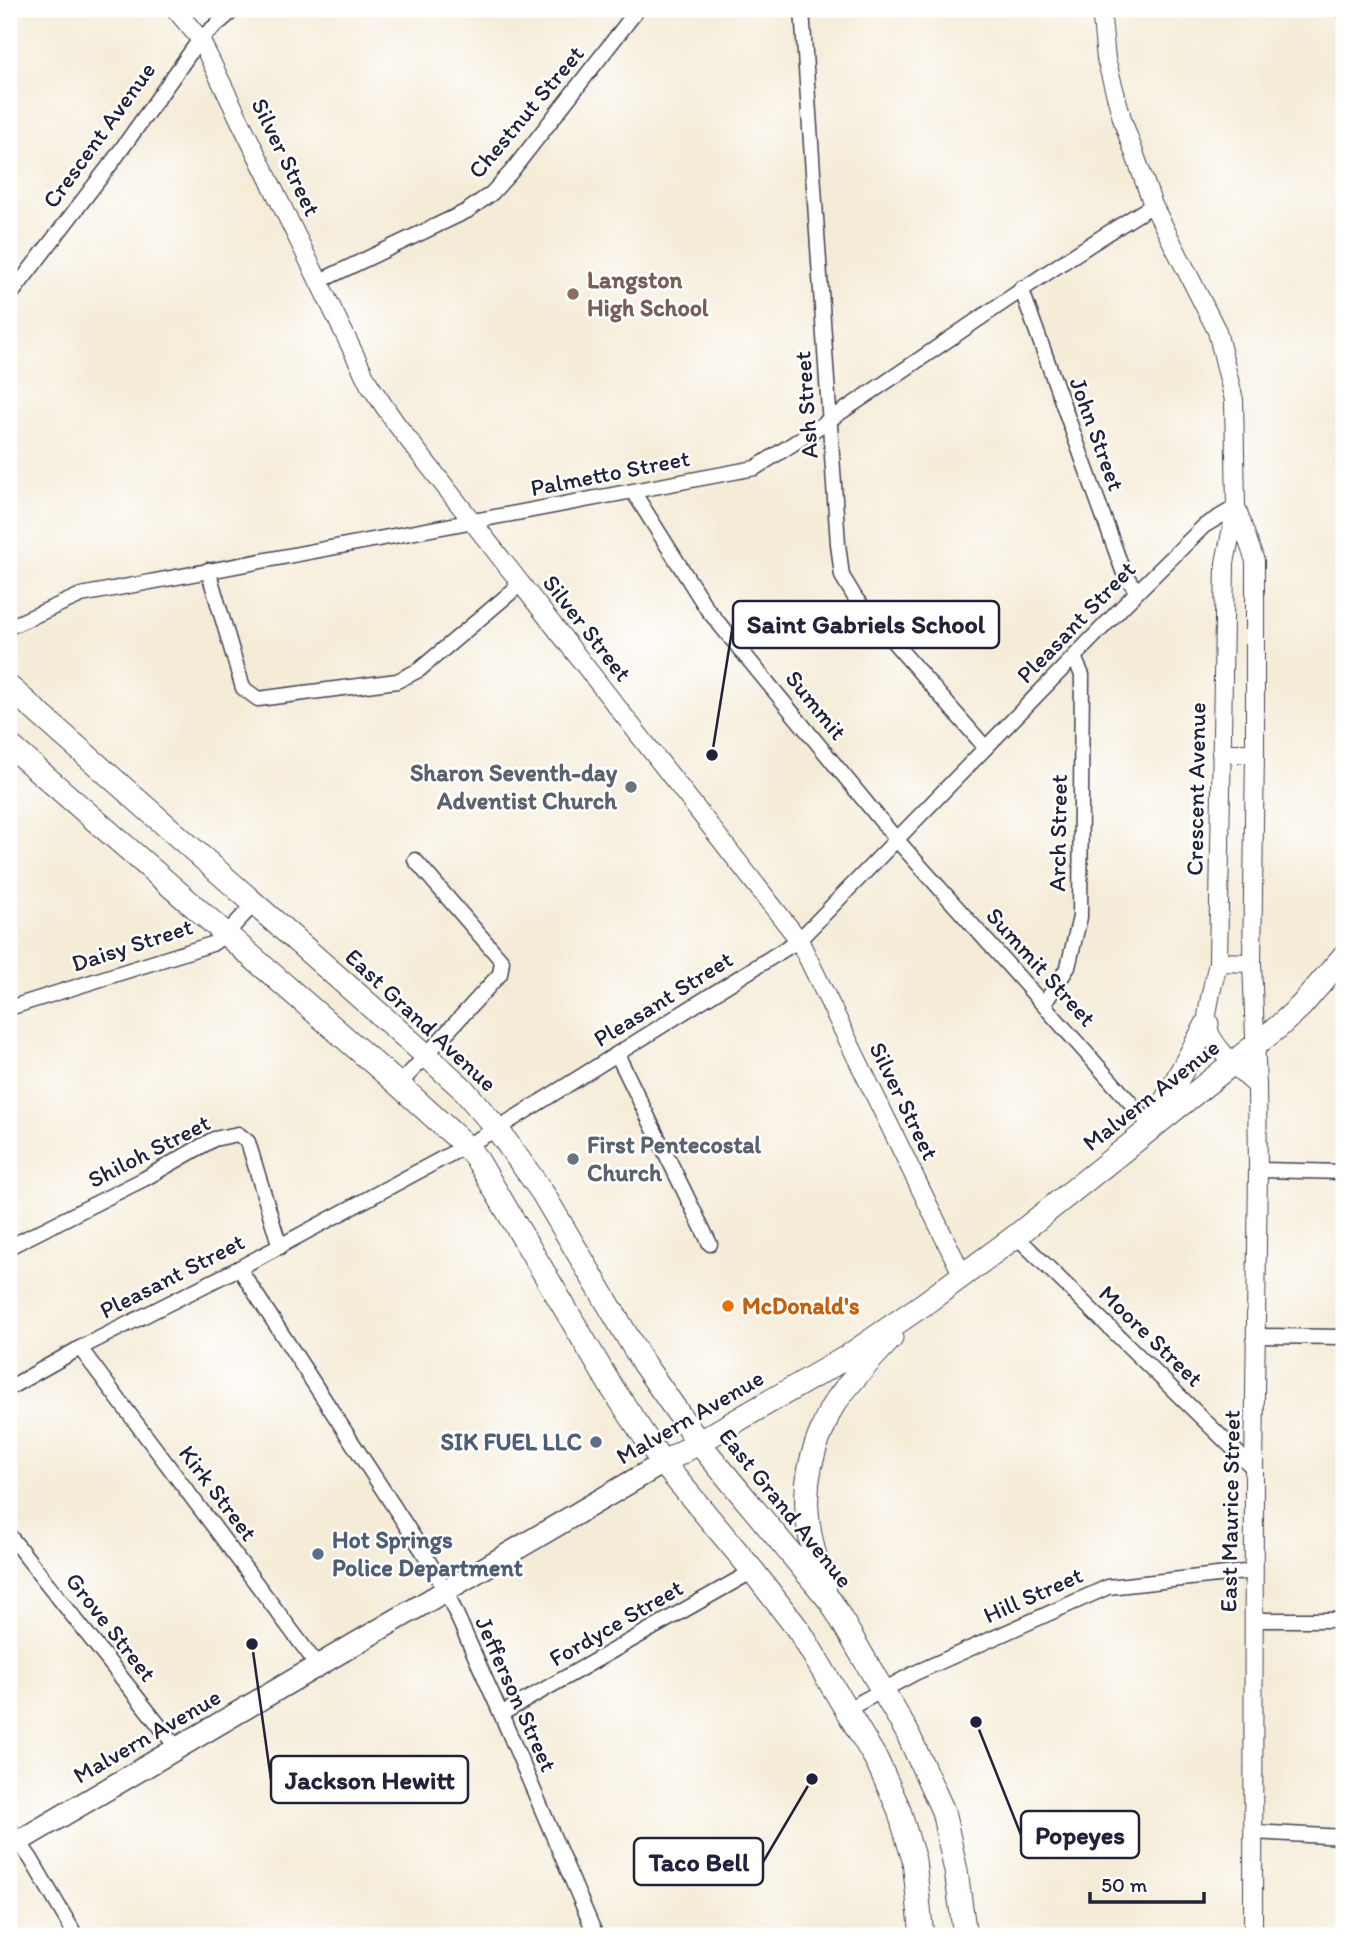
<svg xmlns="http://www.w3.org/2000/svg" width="1353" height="1945" viewBox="0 0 1353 1945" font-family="Itim,sans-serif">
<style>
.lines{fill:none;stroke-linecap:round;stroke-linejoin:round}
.minor-casing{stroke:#424053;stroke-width:17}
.tertiary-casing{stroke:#424053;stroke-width:20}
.secondary-casing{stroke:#424053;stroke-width:24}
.primary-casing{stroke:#424053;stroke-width:25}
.minor{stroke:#fff;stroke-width:14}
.tertiary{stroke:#fff;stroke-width:18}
.secondary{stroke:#fff;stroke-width:21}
.primary{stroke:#fff;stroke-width:23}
.education-dot{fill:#8d6e63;stroke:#fff;stroke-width:2.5}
.worship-dot{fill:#6b7280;stroke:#fff;stroke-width:2.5}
.food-dot{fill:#e8710a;stroke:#fff;stroke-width:2.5}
.service-dot{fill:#5c6f8a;stroke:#fff;stroke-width:2.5}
.labels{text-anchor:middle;stroke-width:5;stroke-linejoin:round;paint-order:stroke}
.street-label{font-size:24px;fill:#22223b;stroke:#fff}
.education-label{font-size:24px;font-weight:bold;fill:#785e54;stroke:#fff;text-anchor:start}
.worship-label{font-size:24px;font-weight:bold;fill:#5b616d;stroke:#fff;text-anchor:end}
.food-label{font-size:24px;font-weight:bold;fill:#c56008;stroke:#fff;text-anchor:start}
.service-label{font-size:24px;font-weight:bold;fill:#4e5e75;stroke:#fff;text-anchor:end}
.leader{fill:none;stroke:#22223b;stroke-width:2.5}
.callout-dot{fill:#22223b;stroke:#fff;stroke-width:2.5}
.callout{fill:#fff;stroke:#22223b;stroke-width:2.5}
.callout-label{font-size:26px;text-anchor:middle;font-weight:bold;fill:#22223b}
</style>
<rect width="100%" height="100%" fill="#fff"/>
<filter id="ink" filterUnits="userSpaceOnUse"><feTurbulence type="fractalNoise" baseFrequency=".0143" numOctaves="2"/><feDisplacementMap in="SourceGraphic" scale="14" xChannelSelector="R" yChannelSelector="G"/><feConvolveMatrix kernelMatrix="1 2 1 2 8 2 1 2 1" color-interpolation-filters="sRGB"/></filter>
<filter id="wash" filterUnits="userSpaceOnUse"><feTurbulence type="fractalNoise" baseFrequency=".00686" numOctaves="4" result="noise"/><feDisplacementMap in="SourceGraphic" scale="28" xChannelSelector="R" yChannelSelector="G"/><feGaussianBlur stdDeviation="1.57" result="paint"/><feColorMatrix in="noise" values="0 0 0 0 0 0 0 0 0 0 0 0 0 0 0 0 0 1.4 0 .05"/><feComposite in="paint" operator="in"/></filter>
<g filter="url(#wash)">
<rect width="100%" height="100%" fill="#f5ecd8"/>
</g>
<g filter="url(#ink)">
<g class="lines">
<!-- minor casing -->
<g class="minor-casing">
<g id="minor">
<polyline points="802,9 838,544 842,576 856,599 985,747"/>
<polyline points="1341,9 1344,12"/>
<polyline points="320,281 467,211 492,193 511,172 638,9"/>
<polyline points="1021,288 1123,571 1137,592"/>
<polyline points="9,297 113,161 200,39 235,9"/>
<polyline points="634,493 707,609 896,839 1152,1127"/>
<polyline points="208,570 243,688 258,699 397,681 419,670 522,583"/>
<path d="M9,627L81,595L755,468C890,384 1017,288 1153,205"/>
<polyline points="1044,1004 1068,967 1080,917 1082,675 1074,657"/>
<polyline points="9,1008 212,944 225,935 255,903"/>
<polyline points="617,1054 710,1244"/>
<polyline points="399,1085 500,974 502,961 415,860"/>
<polyline points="1258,1170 1344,1172"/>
<polyline points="1016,1236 1254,1469"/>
<polyline points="9,1247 144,1179 214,1139 238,1134 248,1142 280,1247"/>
<polyline points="239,1268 422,1550 446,1591 501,1714 596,1936"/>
<polyline points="1257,1336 1344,1337"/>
<polyline points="80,1348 318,1666"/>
<polyline points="9,1388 80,1348 239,1268 497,1129 799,940 1137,592 1204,526 1236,507"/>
<polyline points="9,1535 177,1748"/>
<polyline points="1253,1620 1344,1620"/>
<polyline points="846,1710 915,1673 1108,1587 1254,1571"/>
<polyline points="501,1714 753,1571"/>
<polyline points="9,1827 31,1859 76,1936"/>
<polyline points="1253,1832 1344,1837"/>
</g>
</g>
<!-- tertiary casing -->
<g class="tertiary-casing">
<g id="tertiary">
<polyline points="175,9 200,39 369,384 397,425 799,940 963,1276"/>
<path d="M1101,9L1106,59L1123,122L1153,205L1217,331L1234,400L1236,507L1225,563L1218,962C1215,978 1206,1008 1207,1022C1208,1043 1242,1073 1257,1086"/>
<polyline points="1236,507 1255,561 1255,753 1252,963 1257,1086 1258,1170 1254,1469 1253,1936"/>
<polyline points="1221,753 1255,753"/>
<polyline points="1218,962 1252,963"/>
</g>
</g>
<!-- secondary casing -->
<g class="secondary-casing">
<polyline id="secondary" points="9,1847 663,1463"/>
</g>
<!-- primary casing -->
<g class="primary-casing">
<g id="primary">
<polyline points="9,687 427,1056 462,1088 497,1129 542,1192 643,1363 699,1443 831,1602 907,1732 943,1811 956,1871 965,1936"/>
<polyline points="9,745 399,1085 466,1146 478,1161 609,1383 647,1440 663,1463 753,1571 800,1632 877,1761 898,1807 914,1860 922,1936"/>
<polyline points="1157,1117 1207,1024"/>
<polyline points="663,1463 847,1357 924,1304 1016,1236 1278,1027 1301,1006 1344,956"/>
<path d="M825,1586C804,1531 798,1483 823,1428C826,1420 829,1411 834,1404C851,1380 871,1359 891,1338"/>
</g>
</g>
<!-- minor -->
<use href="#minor" class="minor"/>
<!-- tertiary -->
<use href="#tertiary" class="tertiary"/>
<!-- secondary -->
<use href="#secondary" class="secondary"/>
<!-- primary -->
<use href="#primary" class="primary"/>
</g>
</g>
<!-- markers -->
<circle class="education-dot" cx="573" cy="294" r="7"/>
<g class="worship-dot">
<circle cx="631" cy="787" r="7"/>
<circle cx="573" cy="1159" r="7"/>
</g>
<circle class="food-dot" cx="728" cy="1306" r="7"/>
<g class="service-dot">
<circle cx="596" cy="1442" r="7"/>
<circle cx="318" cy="1554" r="7"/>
</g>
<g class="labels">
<!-- street labels -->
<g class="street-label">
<text transform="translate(526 112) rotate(-50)" y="8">Chestnut Street</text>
<text transform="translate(99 135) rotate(-54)" y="8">Crescent Avenue</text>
<text transform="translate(286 157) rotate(64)" y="8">Silver Street</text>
<text transform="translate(806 405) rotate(-94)" y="8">Ash Street</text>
<text transform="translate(1097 434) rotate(70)" y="8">John Street</text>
<text transform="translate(610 473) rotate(-11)" y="8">Palmetto Street</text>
<text transform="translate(1076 622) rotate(-46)" y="8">Pleasant Street</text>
<text transform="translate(587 628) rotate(52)" y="8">Silver Street</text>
<text transform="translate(816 705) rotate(51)" y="8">Summit</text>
<text transform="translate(1196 789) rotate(-89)" y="8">Crescent Avenue</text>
<text transform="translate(1058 833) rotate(-89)" y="8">Arch Street</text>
<text transform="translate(132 945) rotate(-18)" y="8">Daisy Street</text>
<text transform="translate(1041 967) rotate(48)" y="8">Summit Street</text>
<text transform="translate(663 999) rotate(-32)" y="8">Pleasant Street</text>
<text transform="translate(421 1020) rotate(43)" y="8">East Grand Avenue</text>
<text transform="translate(1151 1095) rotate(-38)" y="8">Malvern Avenue</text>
<text transform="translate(904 1101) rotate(64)" y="8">Silver Street</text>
<text transform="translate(149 1151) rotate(-27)" y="8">Shiloh Street</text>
<text transform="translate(172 1276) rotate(-27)" y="8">Pleasant Street</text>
<text transform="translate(1151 1336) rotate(44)" y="8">Moore Street</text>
<text transform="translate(690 1417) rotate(-30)" y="8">Malvern Avenue</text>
<text transform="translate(218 1493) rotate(53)" y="8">Kirk Street</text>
<text transform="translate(786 1508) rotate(51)" y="8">East Grand Avenue</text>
<text transform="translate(1230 1511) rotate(-89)" y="8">East Maurice Street</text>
<text transform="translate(1033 1595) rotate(-24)" y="8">Hill Street</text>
<text transform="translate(616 1623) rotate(-30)" y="8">Fordyce Street</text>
<text transform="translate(111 1627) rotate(52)" y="8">Grove Street</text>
<text transform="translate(516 1694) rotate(66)" y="8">Jefferson Street</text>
<text transform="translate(147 1736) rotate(-30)" y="8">Malvern Avenue</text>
</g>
<!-- education labels -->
<g class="education-label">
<text x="587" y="288">Langston<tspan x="587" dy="28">High School</tspan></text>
</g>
<!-- worship labels -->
<g class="worship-label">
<text x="617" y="781">Sharon Seventh-day<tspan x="617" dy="28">Adventist Church</tspan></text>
<text x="587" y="1153" text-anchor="start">First Pentecostal<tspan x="587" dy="28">Church</tspan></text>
</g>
<!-- food labels -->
<g class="food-label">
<text x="742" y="1314">McDonald's</text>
</g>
<!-- service labels -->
<g class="service-label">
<text x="582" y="1450">SIK FUEL LLC</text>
<text x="332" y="1548" text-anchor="start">Hot Springs<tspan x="332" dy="28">Police Department</tspan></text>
</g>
</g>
<!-- callouts -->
<path class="leader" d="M712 755L733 624M252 1644L271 1780M976 1722L1021 1835M812 1779L763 1862"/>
<g class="callout-dot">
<circle cx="712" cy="755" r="7"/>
<circle cx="252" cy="1644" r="7"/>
<circle cx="976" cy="1722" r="7"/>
<circle cx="812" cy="1779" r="7"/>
</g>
<g class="callout">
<rect x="733" y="601" width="266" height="47" rx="7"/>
<rect x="271" y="1756" width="197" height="47" rx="7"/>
<rect x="1021" y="1811" width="118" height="47" rx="7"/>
<rect x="634" y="1838" width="129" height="47" rx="7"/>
</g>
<g class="callout-label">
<text x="866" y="633">Saint Gabriels School</text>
<text x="370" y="1789">Jackson Hewitt</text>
<text x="1080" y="1844">Popeyes</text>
<text x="699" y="1871">Taco Bell</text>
</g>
<!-- margin -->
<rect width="1353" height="1945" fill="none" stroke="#fff" stroke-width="35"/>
<!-- scale -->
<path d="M1090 1892v10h114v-10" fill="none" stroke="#22223b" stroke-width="3.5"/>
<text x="1101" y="1892" font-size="21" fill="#22223b" stroke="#ffffff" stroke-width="5" paint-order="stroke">50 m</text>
</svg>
